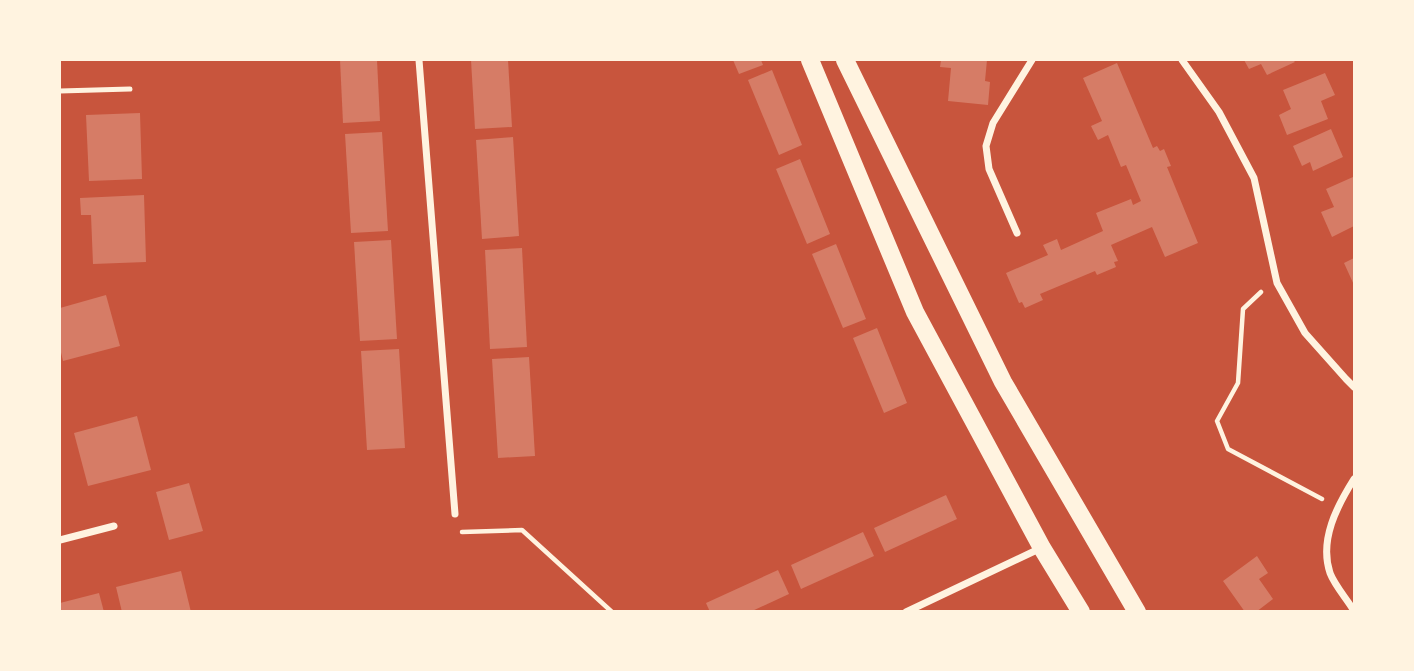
<svg xmlns="http://www.w3.org/2000/svg" width="1414" height="671" viewBox="0 0 1414 671" font-family="Cabin,sans-serif">
<style>
.building{fill:#d67c66}
.lines{fill:none;stroke-linecap:round;stroke-linejoin:round}
.path{stroke:#fff3e0;stroke-width:4.5}
.service{stroke:#fff3e0;stroke-width:5}
.minor{stroke:#fff3e0;stroke-width:7}
.primary{stroke:#fff3e0;stroke-width:18}
</style>
<rect width="100%" height="100%" fill="#c8553d"/>
<!-- building -->
<g class="building">
<polygon points="340,60 377,60 380,121 343,123"/>
<polygon points="471,60 508,60 512,127 475,129"/>
<polygon points="733,60 761,60 763,65 739,74"/>
<polygon points="941,60 987,60 985,81 990,82 988,105 948,101 951,68 940,67"/>
<polygon points="1244,60 1293,60 1295,62 1267,75 1261,64 1249,69"/>
<polygon points="1117,63 1153,148 1157,146 1160,151 1164,149 1171,166 1167,167 1198,243 1165,257 1152,227 1111,245 1118,261 1114,262 1116,267 1097,275 1095,271 1040,294 1043,300 1025,308 1022,302 1019,303 1006,273 1048,255 1043,245 1057,239 1061,250 1103,231 1096,213 1131,199 1133,205 1141,201 1126,165 1121,167 1108,135 1098,140 1091,126 1102,121 1083,78"/>
<polygon points="772,70 802,145 779,155 748,80"/>
<polygon points="1325,73 1335,95 1321,101 1328,119 1287,135 1279,115 1291,109 1283,90"/>
<polygon points="140,113 142,179 89,181 86,115"/>
<polygon points="1331,129 1343,157 1313,171 1310,162 1302,166 1293,146"/>
<polygon points="382,132 388,231 351,233 345,134"/>
<polygon points="513,137 519,236 482,239 476,140"/>
<polygon points="800,159 830,234 807,244 776,169"/>
<polygon points="1353,177 1354,226 1332,237 1321,212 1334,207 1326,189"/>
<polygon points="144,195 146,262 93,264 91,215 81,215 80,198"/>
<polygon points="391,240 397,339 360,341 354,242"/>
<polygon points="836,244 866,319 843,328 812,254"/>
<polygon points="522,248 527,347 490,349 485,250"/>
<polygon points="1354,258 1354,285 1344,263"/>
<polygon points="106,295 120,346 63,361 60,348 60,308"/>
<polygon points="877,328 907,403 884,413 853,338"/>
<polygon points="399,349 405,448 367,450 361,351"/>
<polygon points="529,357 535,456 498,458 492,359"/>
<polygon points="137,416 151,470 88,486 74,433"/>
<polygon points="189,483 203,531 169,540 156,492"/>
<polygon points="946,495 957,519 885,552 874,528"/>
<polygon points="863,532 874,556 801,589 791,565"/>
<polygon points="1257,556 1268,573 1259,579 1273,599 1256,612 1245,612 1223,581"/>
<polygon points="778,570 789,594 750,612 710,612 706,603"/>
<polygon points="181,571 191,612 122,612 116,587"/>
<polygon points="99,593 104,612 60,612 60,603"/>
</g>
<g class="lines">
<!-- path -->
<g class="path">
<polyline points="1261,292 1243,309 1238,383 1217,421 1228,449 1322,499"/>
<polyline points="462,532 522,530 612,612"/>
</g>
<!-- service -->
<polyline class="service" points="60,91 130,89"/>
<!-- minor -->
<g class="minor">
<polyline points="419,60 455,514"/>
<polyline points="1182,60 1219,112 1254,178 1277,283 1305,333 1346,379 1354,387"/>
<polyline points="1017,233 989,169 986,146 993,123 1032,60"/>
<path d="M1354,479C1337,506 1319,540 1330,573C1335,586 1347,599 1354,611"/>
<polyline points="60,540 114,526"/>
<polyline points="906,612 1041,548"/>
</g>
<!-- primary -->
<g class="primary">
<polyline points="810,60 915,312 1042,548 1081,612"/>
<polyline points="845,60 1003,382 1137,612"/>
</g>
</g>
<!-- border -->
<rect width="1414" height="671" fill="none" stroke="#fff3e0" stroke-width="122"/>
</svg>
